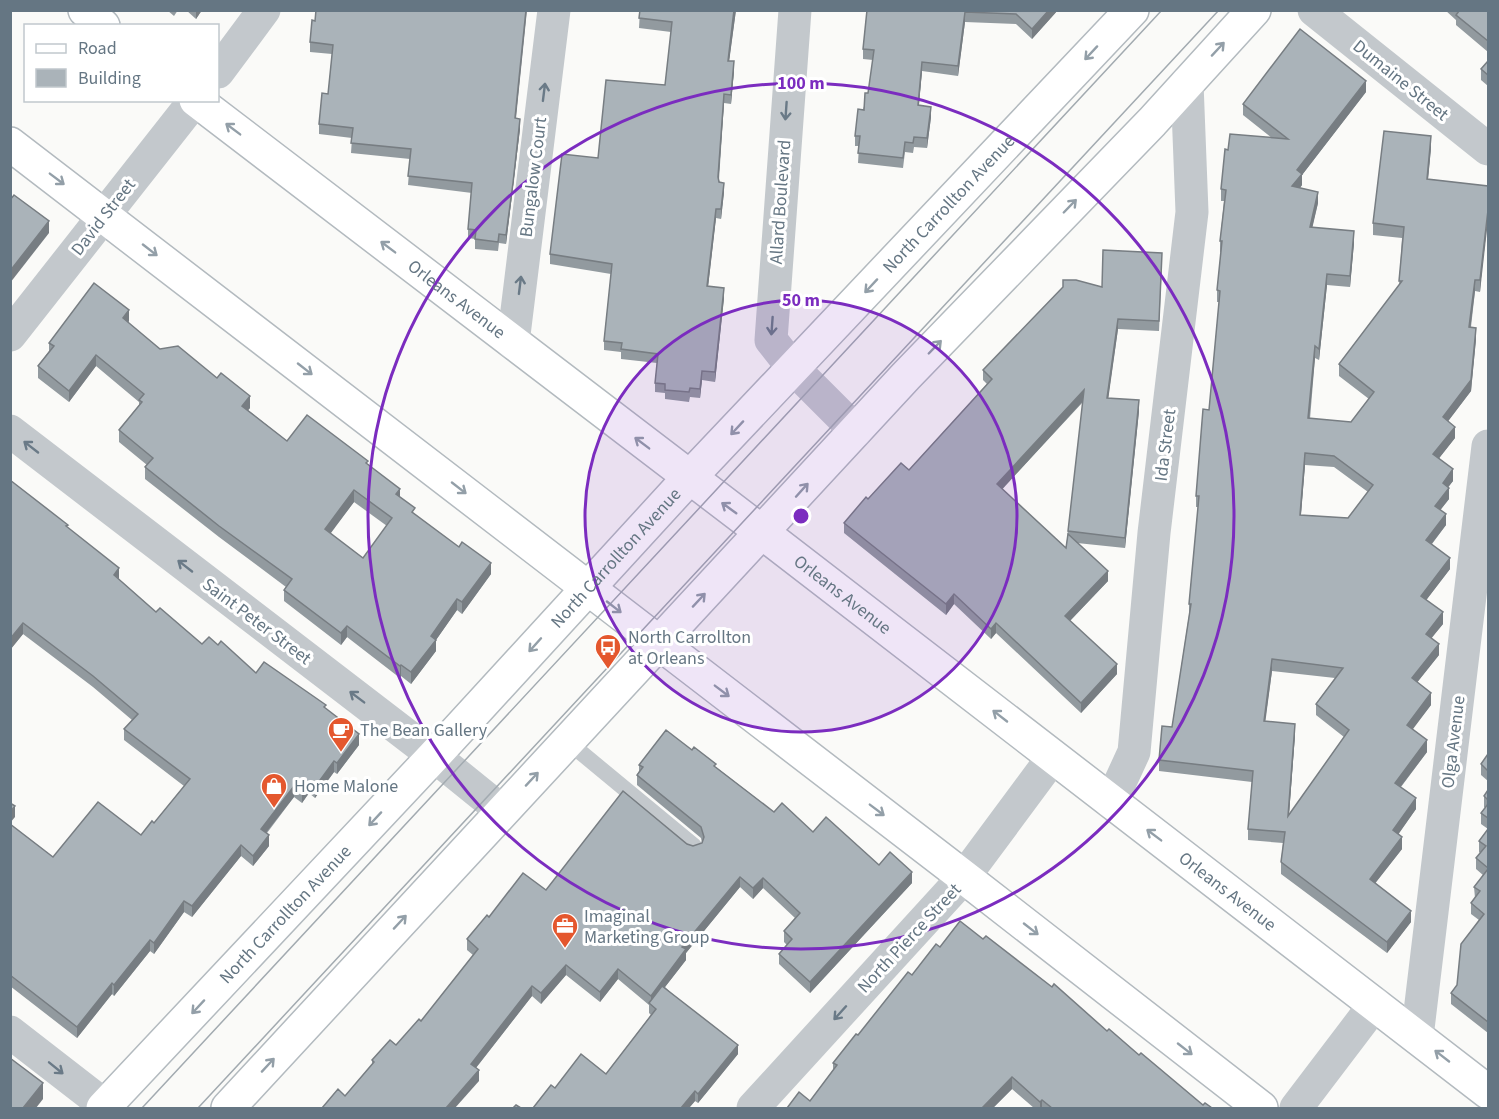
<svg xmlns="http://www.w3.org/2000/svg" width="1499" height="1119" viewBox="0 0 1499 1119" font-family="'Source Sans 3',sans-serif">
<style>
.lines{fill:none;stroke-linecap:round;stroke-linejoin:round}
.secondary-casing{stroke:#b3babf;stroke-width:36}
.lane{stroke:#c3c8cc;stroke-width:16}
.street{stroke:#c3c8cc;stroke-width:33}
.secondary{stroke:#fff;stroke-width:33}
.tram{stroke:#a2aab0;stroke-width:1.5}
.wall{fill:#929a9f;fill-rule:evenodd}
.shaded-wall{fill:#777d82}
.building{fill:#aab3b9;stroke:#777d82;stroke-width:1.5;fill-rule:evenodd}
.oneway{stroke:#939fa8}
.oneway2{stroke:#6a7a87}
.ring{fill:none;stroke:#7b2cbf;stroke-width:3}
.labels{text-anchor:middle;stroke-width:6;stroke-linejoin:round;paint-order:stroke}
.street-label{font-size:18px;fill:#657683;stroke:#fff}
.poi-label{font-size:18px;fill:#657683;stroke:#fff;text-anchor:start}
.centre{fill:#7b2cbf;stroke:#fff;stroke-width:3}
.ring-label{font-size:18px;text-anchor:middle;font-weight:bold;fill:#7b2cbf;stroke:#fff;stroke-width:6;stroke-linejoin:round;paint-order:stroke}
</style>
<rect width="100%" height="100%" fill="#fafaf8"/>
<g class="lines">
<!-- secondary casing -->
<g class="secondary-casing">
<g id="secondary">
<polyline points="85,10 103,26"/>
<path id="s1" d="M196,100L763,533L1488,1092"/>
<polyline points="10,144 964,877 1261,1108"/>
<path id="s2" d="M103,1108L434,756L689,478L1132,10"/>
<polyline points="228,1108 906,376 1152,122 1254,10"/>
</g>
</g>
<!-- lane -->
<polyline class="lane" points="567,741 694,846"/>
<!-- street -->
<g class="street">
<polyline points="795,10 771,340 793,368 856,431"/>
<polyline points="1314,10 1488,149"/>
<polyline points="218,72 264,10"/>
<polyline points="10,335 195,100"/>
<polyline points="513,343 554,10"/>
<polyline points="10,431 434,756 502,811"/>
<polyline points="1111,802 1134,752 1154,533 1192,212 1187,83"/>
<polyline points="10,1032 108,1108"/>
<polyline points="1417,1037 1488,446"/>
<polyline points="753,1108 964,877 1053,757"/>
<polyline points="1296,1108 1375,1004"/>
</g>
<!-- secondary -->
<use href="#secondary" class="secondary"/>
<!-- tram -->
<g class="tram">
<polyline points="142,1108 1162,10"/>
<polyline points="198,1108 1219,10"/>
</g>
</g>
<!-- wall -->
<g class="wall">
<polygon points="167,10 178,10 174,16"/>
<polygon points="186,10 202,10 196,19"/>
<polygon points="640,10 736,10 729,61 734,71 731,104 724,103 719,180 724,192 721,219 716,218 708,287 724,298 715,382 702,380 700,398 690,397 689,402 665,399 665,393 655,392 655,383 657,363 621,359 621,352 604,350 604,341 611,274 550,264 550,254 598,158 665,85 671,32 639,28"/>
<polygon points="867,10 1058,10 1032,39 1016,24 965,22 958,76 922,71 919,105 931,117 927,148 914,147 913,153 905,152 903,168 858,163 859,146 855,146 855,136 868,93 873,60 863,59 863,49"/>
<polygon points="1445,10 1488,10 1488,52 1456,25 1456,20"/>
<polygon points="315,21 516,119 520,129 506,244 499,243 498,251 475,249 475,239 468,238 468,229 472,193 408,185 410,159 351,153 352,138 319,134 319,124 328,94 332,54 310,52 310,42"/>
<polygon points="1488,61 1488,86 1481,80 1481,69"/>
<path d="M1366,92L1302,175V185L1300,188L1318,203L1312,227L1354,243L1350,287L1327,285L1319,360L1315,358L1310,419L1351,422L1369,399L1339,376V364L1399,285L1402,238L1373,235V223L1431,148L1428,179L1488,186L1480,292L1475,291L1471,327L1476,339L1471,391L1448,421L1455,438L1439,458L1453,481L1448,487L1449,499L1440,510L1446,525L1432,544L1450,569L1426,600L1443,624L1431,638L1439,655L1417,682L1431,705L1412,729L1427,752L1401,787L1416,809L1398,834L1402,849L1375,883L1411,922L1387,953L1281,874V862L1283,843L1248,840V829L1252,782L1159,771V760L1172,727L1189,615V604L1198,507H1196V496L1209,410L1219,302H1217V290L1221,252H1220V241L1224,201H1221V189L1228,150L1272,138L1243,115V104ZM1305,465L1334,467L1368,492L1348,518L1301,515ZM1272,671L1335,678L1316,704V715L1344,737L1289,815L1295,735L1265,721Z"/>
<path d="M1162,263L1159,331L1118,329L1108,398L1139,411L1125,548L1077,543L1108,581L1070,621L1117,674L1081,713L996,633L991,639L954,604L946,615L844,533V523L868,499L909,470L987,384L983,380V370ZM1083,402L1066,548L1002,489Z"/>
<path d="M129,321L128,323L160,349L250,408L248,410L287,441L368,464L400,497L415,515L491,574L462,614L457,610L436,640V651L411,684L401,676L400,678L347,637L341,645L284,601V590L286,587L219,537L145,479V467L147,465L119,442V430L139,405V402L96,366L69,402L38,378V366L49,351V343ZM354,502L387,526L363,558L330,533Z"/>
<polygon points="10,480 68,528 119,579 156,612 202,644 218,645 256,673 326,709 359,745 337,774 334,772 315,798 309,793 302,803 294,797 267,833 269,846 253,866 241,856 192,917 184,912 154,954 150,951 114,996 112,994 77,1038 10,986 10,824 53,857 141,835 154,823 184,786 124,740 124,729 132,720 93,687 23,634 10,650"/>
<polygon points="1488,754 1488,781 1481,775 1481,764"/>
<polygon points="639,765 716,767 774,812 879,865 912,883 810,993 779,964 779,954 787,945 784,942 784,931 795,918 763,888 753,899 740,887 686,953 686,960 665,987 738,1054 698,1103 695,1101 689,1108 533,1108 555,1088 606,1074 651,1015 649,1013 649,1005 618,979 600,1002 566,975 541,1004 532,996 476,1068 479,1081 345,1096 372,1065 372,1060 396,1045 421,1021 473,955 467,950 467,939 489,917 546,890 687,844 693,846 702,843 701,838 637,785 637,775 639,771"/>
<polygon points="1488,790 1488,1033 1451,1004 1451,993 1457,985 1479,920 1471,914 1471,903 1475,898 1474,887 1483,875 1476,869 1476,858 1480,853 1479,852 1479,841 1488,829 1481,824 1481,813 1485,808 1484,807 1484,796"/>
<polygon points="940,947 1107,1031 1203,1105 1212,1108 1034,1108 1012,1089 993,1108 787,1108 810,1101 833,1070 833,1063 912,975"/>
</g>
<!-- shaded-wall -->
<g class="shaded-wall">
<polygon points="196,10 202,10 196,19"/>
<polygon points="526,10 527,10 515,128 515,118"/>
<polygon points="734,10 736,10 728,70 728,61"/>
<polygon points="1049,10 1058,10 1032,39 1032,29"/>
<polygon points="965,12 965,22 958,76 958,66"/>
<polygon points="734,61 734,71 731,104 731,95"/>
<polygon points="922,62 922,71 918,115 918,105"/>
<polygon points="1366,81 1366,92 1302,175 1302,185 1292,198 1292,186 1297,170"/>
<polygon points="724,94 724,103 718,186 718,177"/>
<polygon points="931,107 931,117 927,148 927,138"/>
<polygon points="520,119 520,129 506,244 506,235"/>
<polygon points="1431,136 1431,148 1427,190 1427,179"/>
<polygon points="724,183 724,192 721,219 721,209"/>
<polygon points="1318,192 1318,203 1310,238 1310,227"/>
<polygon points="716,209 716,218 707,296 707,286"/>
<polygon points="1488,210 1488,221 1480,292 1480,280"/>
<polygon points="49,221 49,233 10,283 10,271"/>
<polygon points="1354,231 1354,243 1350,287 1350,276"/>
<polygon points="1327,274 1327,285 1319,360 1319,349"/>
<polygon points="1475,280 1475,291 1469,338 1469,327"/>
<polygon points="724,288 724,298 715,382 715,372"/>
<polygon points="129,310 129,321 123,330 123,318"/>
<polygon points="1118,319 1118,329 1107,408 1107,398"/>
<polygon points="1476,328 1476,339 1471,391 1443,428 1443,417"/>
<polygon points="1315,346 1315,358 1308,430 1308,418"/>
<polygon points="96,355 96,366 69,402 69,391"/>
<polygon points="702,371 702,380 700,398 700,389"/>
<polygon points="1084,390 1084,400 997,495 997,484"/>
<polygon points="250,396 250,408 242,417 242,406"/>
<polygon points="1139,400 1139,411 1125,548 1125,538"/>
<polygon points="1455,427 1455,438 1433,466 1433,454"/>
<polygon points="1305,453 1305,465 1300,526 1300,515"/>
<polygon points="1453,469 1453,481 1443,494 1443,483"/>
<polygon points="1449,488 1449,499 1435,517 1435,506"/>
<polygon points="400,489 400,500 396,494"/>
<polygon points="354,490 354,502 325,541 325,529"/>
<polygon points="1446,514 1446,525 1426,551 1426,540"/>
<polygon points="1450,558 1450,569 1421,607 1421,596"/>
<polygon points="491,563 491,574 462,614 462,602"/>
<polygon points="119,568 119,579 114,575"/>
<polygon points="1108,571 1108,581 1065,626 1065,616"/>
<polygon points="954,594 954,604 946,615 946,604"/>
<polygon points="457,599 457,610 436,640 436,651 411,684 411,672 431,636"/>
<polygon points="1443,612 1443,624 1426,645 1426,634"/>
<polygon points="23,623 23,634 10,650 10,639"/>
<polygon points="996,623 996,633 991,639 991,629"/>
<polygon points="347,626 347,637 341,645 341,633"/>
<polygon points="1439,644 1439,655 1412,689 1412,678"/>
<polygon points="1272,659 1272,671 1264,732 1264,721"/>
<polygon points="1117,664 1117,674 1081,713 1081,703"/>
<polygon points="401,665 401,676 400,678 400,666"/>
<polygon points="1431,693 1431,705 1407,737 1407,725"/>
<polygon points="1295,724 1295,735 1288,828 1288,816"/>
<polygon points="359,734 359,745 337,774 337,763"/>
<polygon points="1427,740 1427,752 1395,794 1395,783"/>
<polygon points="334,761 334,772 315,798 315,787"/>
<polygon points="309,783 309,793 302,803 302,792"/>
<polygon points="294,786 294,797 261,839 261,829"/>
<polygon points="1416,798 1416,809 1393,842 1393,830"/>
<polygon points="15,806 15,817 10,823 10,812"/>
<polygon points="269,835 269,846 253,866 253,856"/>
<polygon points="1402,837 1402,849 1370,890 1370,879"/>
<polygon points="241,845 241,856 192,917 192,906"/>
<polygon points="912,872 912,883 810,993 810,982"/>
<polygon points="740,877 740,887 686,953 686,960 651,1005 651,996 682,947"/>
<polygon points="763,878 763,888 753,899 753,888"/>
<polygon points="184,901 184,912 154,954 154,943"/>
<polygon points="1411,911 1411,922 1387,953 1387,942"/>
<polygon points="150,940 150,951 114,996 114,985"/>
<polygon points="566,965 566,975 541,1004 541,993"/>
<polygon points="618,969 618,979 600,1002 600,992"/>
<polygon points="112,983 112,994 77,1038 77,1027"/>
<polygon points="532,986 532,996 471,1074 471,1064"/>
<polygon points="738,1045 738,1054 698,1103 698,1094"/>
<polygon points="479,1070 479,1081 455,1108 446,1108"/>
<polygon points="1012,1077 1012,1089 993,1108 982,1108"/>
<polygon points="43,1083 43,1099 36,1108 23,1108"/>
<polygon points="695,1091 695,1101 689,1108 681,1108"/>
<polygon points="1042,1100 1042,1108 1040,1108 1040,1102"/>
</g>
<!-- building -->
<g class="building">
<polygon points="316,10 526,10 515,118 520,119 513,183 506,235 499,234 498,242 475,239 476,230 468,229 472,183 408,176 411,149 351,143 353,128 319,124 322,93 328,94 333,45 310,42 312,20 315,21"/>
<polygon points="640,10 734,10 728,61 734,61 731,95 724,94 718,177 719,182 724,183 721,209 716,209 707,286 724,288 715,372 702,371 700,389 690,388 689,392 665,390 665,384 655,383 658,354 621,349 622,343 604,341 612,264 550,254 562,154 598,158 606,80 665,85 672,22 639,18"/>
<polygon points="867,10 1049,10 1032,29 1016,14 965,12 958,66 922,62 918,105 931,107 927,138 914,137 913,143 905,142 903,158 858,153 860,136 855,136 858,109 864,110 865,93 868,93 874,50 863,49"/>
<polygon points="1458,10 1488,10 1488,41 1456,15 1459,11"/>
<path d="M1300,29L1366,81L1297,170L1302,174L1292,186L1318,192L1310,227L1354,231L1350,276L1327,274L1319,349L1315,346L1308,418L1351,422L1374,392L1339,364L1402,281H1399L1404,227L1373,223L1384,131L1431,136L1427,179L1488,186V210L1480,280H1475L1469,327L1476,328L1471,380L1443,417L1455,427L1433,454L1453,469L1443,483L1449,488L1435,506L1446,514L1426,540L1450,558L1421,596L1443,612L1426,634L1439,644L1412,678L1431,693L1407,725L1427,740L1395,783L1416,798L1393,830L1402,837L1370,879L1411,911L1387,942L1281,862L1285,832L1248,829L1253,771L1159,760L1162,726L1172,727L1191,604H1189L1199,496H1196L1203,409L1209,410L1220,291L1217,290L1222,241H1220L1226,190L1221,189L1225,149L1228,150L1230,134L1288,139L1243,104ZM1305,453L1334,456L1373,485L1348,518L1300,515ZM1272,659L1343,668L1316,704L1349,730L1288,816L1295,724L1264,721Z"/>
<polygon points="1488,61 1488,75 1481,69"/>
<polygon points="14,195 49,221 10,271 10,200"/>
<polygon points="1103,250 1162,253 1159,321 1118,319 1107,398 1139,400 1125,538 1068,531 1084,390 997,484 1066,548 1068,534 1108,571 1065,616 1117,664 1081,703 996,623 991,629 954,594 946,604 844,523 866,497 868,499 901,463 909,470 992,379 983,370 1063,287 1063,280 1076,280 1102,287"/>
<path d="M94,283L129,310L123,318L160,349L178,346L217,378L221,373L250,396L242,406L287,441L307,415L368,461L366,463L400,489L396,494L415,508L412,512L459,547L462,542L491,563L462,602L457,599L431,636L436,640L411,672L401,665L400,666L347,626L341,633L284,590L292,579L219,526L145,467L153,458L119,430L142,402L139,400L144,394L96,355L69,391L38,366L54,346L49,343ZM354,490L392,518L363,558L325,529Z"/>
<polygon points="10,480 68,525 66,526 119,568 114,575 156,612 160,608 202,644 209,637 218,645 221,641 256,673 264,662 326,705 324,707 359,734 337,763 334,761 315,787 309,783 302,792 294,786 261,829 269,835 253,856 241,845 192,906 184,901 154,943 150,940 114,985 112,983 77,1027 10,975 10,824 53,857 98,802 141,835 152,821 154,823 190,779 124,729 138,714 93,676 23,623 10,639"/>
<polygon points="666,730 692,750 694,747 716,764 714,766 774,812 782,803 813,832 826,817 879,865 890,852 912,872 810,982 779,954 792,939 784,931 800,913 763,878 753,888 740,877 682,947 686,949 651,996 618,969 600,992 566,965 541,993 532,986 471,1064 479,1070 446,1108 322,1108 338,1089 345,1096 374,1062 372,1060 390,1040 396,1045 419,1019 421,1021 478,949 467,939 487,915 489,917 523,873 546,890 623,791 687,844 693,846 702,843 704,837 701,827 637,775 643,767 639,765"/>
<polygon points="1488,754 1488,771 1481,764"/>
<polygon points="1488,790 1488,800 1484,796"/>
<polygon points="10,803 15,806 10,812"/>
<polygon points="1488,804 1488,818 1481,813"/>
<polygon points="1488,829 1488,868 1476,858 1486,846 1479,841"/>
<polygon points="1488,869 1488,1022 1451,993 1457,985 1461,944 1484,914 1471,903 1480,891 1474,887"/>
<polygon points="960,921 983,939 986,936 1052,987 1054,984 1107,1031 1109,1029 1139,1055 1141,1053 1203,1105 1205,1103 1212,1108 1052,1108 1042,1100 1040,1102 1012,1077 982,1108 787,1108 799,1092 810,1101 837,1065 833,1063 856,1034 858,1035 908,972 912,975 936,944 940,947"/>
<polygon points="662,986 738,1045 698,1094 695,1091 681,1108 533,1108 551,1085 555,1088 581,1054 606,1074 656,1009 649,1003"/>
<polygon points="10,1058 43,1083 23,1108 10,1108"/>
<polygon points="516,1105 521,1108 513,1108"/>
</g>
<!-- one-way arrows -->
<defs><path id="oneway-shaft" d="M-6 0H5M1.5-3L5.5 0L1.5 3" fill="none" stroke-width="1.6" stroke-linecap="round" stroke-linejoin="round" transform="scale(1.5)"/></defs>
<g class="oneway">
<use href="#oneway-shaft" transform="translate(1218 49) rotate(-47)"/>
<use href="#oneway-shaft" transform="translate(1091 53) rotate(133)"/>
<use href="#oneway-shaft" transform="translate(233 129) rotate(-143)"/>
<use href="#oneway-shaft" transform="translate(57 179) rotate(37)"/>
<use href="#oneway-shaft" transform="translate(1070 206) rotate(-46)"/>
<use href="#oneway-shaft" transform="translate(388 247) rotate(-143)"/>
<use href="#oneway-shaft" transform="translate(150 250) rotate(38)"/>
<use href="#oneway-shaft" transform="translate(871 286) rotate(133)"/>
<use href="#oneway-shaft" transform="translate(935 347) rotate(-46)"/>
<use href="#oneway-shaft" transform="translate(305 369) rotate(38)"/>
<use href="#oneway-shaft" transform="translate(737 428) rotate(133)"/>
<use href="#oneway-shaft" transform="translate(642 443) rotate(-143)"/>
<use href="#oneway-shaft" transform="translate(459 488) rotate(38)"/>
<use href="#oneway-shaft" transform="translate(802 490) rotate(-48)"/>
<use href="#oneway-shaft" transform="translate(729 508) rotate(-144)"/>
<use href="#oneway-shaft" transform="translate(699 600) rotate(-47)"/>
<use href="#oneway-shaft" transform="translate(614 607) rotate(38)"/>
<use href="#oneway-shaft" transform="translate(535 645) rotate(132)"/>
<use href="#oneway-shaft" transform="translate(722 691) rotate(37)"/>
<use href="#oneway-shaft" transform="translate(1000 716) rotate(-142)"/>
<use href="#oneway-shaft" transform="translate(532 779) rotate(-47)"/>
<use href="#oneway-shaft" transform="translate(877 810) rotate(37)"/>
<use href="#oneway-shaft" transform="translate(375 819) rotate(133)"/>
<use href="#oneway-shaft" transform="translate(1154 835) rotate(-143)"/>
<use href="#oneway-shaft" transform="translate(400 922) rotate(-47)"/>
<use href="#oneway-shaft" transform="translate(1031 929) rotate(38)"/>
<use href="#oneway-shaft" transform="translate(198 1007) rotate(133)"/>
<use href="#oneway-shaft" transform="translate(1185 1049) rotate(38)"/>
<use href="#oneway-shaft" transform="translate(1442 1056) rotate(-142)"/>
<use href="#oneway-shaft" transform="translate(268 1065) rotate(-47)"/>
</g>
<g class="oneway2">
<use href="#oneway-shaft" transform="translate(544 92) rotate(-83)"/>
<use href="#oneway-shaft" transform="translate(786 111) rotate(94)"/>
<use href="#oneway-shaft" transform="translate(520 285) rotate(-83)"/>
<use href="#oneway-shaft" transform="translate(772 326) rotate(94)"/>
<use href="#oneway-shaft" transform="translate(31 447) rotate(-142)"/>
<use href="#oneway-shaft" transform="translate(185 566) rotate(-142)"/>
<use href="#oneway-shaft" transform="translate(357 697) rotate(-143)"/>
<use href="#oneway-shaft" transform="translate(840 1013) rotate(132)"/>
<use href="#oneway-shaft" transform="translate(56 1068) rotate(39)"/>
</g>
<!-- distance rings -->
<circle cx="801" cy="516" r="216" fill="#7b2cbf" fill-opacity=".12"/>
<g class="ring">
<circle cx="801" cy="516" r="216"/>
<circle cx="801" cy="516" r="433"/>
</g>
<!-- icons -->
<defs>
<g id="bus-pin" transform="scale(1.35)"><path d="M0 17L-7.5 6A9.5 9.5 0 1 1 7.5 6Z" fill="#e4572e" stroke="#fff"/><path d="M-5-6H5V4H4V6H2V4H-2V6H-4V4H-5ZM-3.5-4V0h7V-4ZM-3.5 1.2v1.5H-2V1.2ZM2 1.2v1.5H3.5V1.2Z" fill="#fff"/></g>
<g id="cafe-pin" transform="scale(1.35)"><path d="M0 17L-7.5 6A9.5 9.5 0 1 1 7.5 6Z" fill="#e4572e" stroke="#fff"/><path d="M-5.5-4.5H6V0H3Q3 3.5 0 3.5H-2.5Q-5.5 3.5-5.5 0ZM3-3.2v2h1.7v-2ZM-6 4.5H4V6H-6Z" fill="#fff"/></g>
<g id="shop-pin" transform="scale(1.35)"><path d="M0 17L-7.5 6A9.5 9.5 0 1 1 7.5 6Z" fill="#e4572e" stroke="#fff"/><path d="M-5-2.5h2.3a2.7 3.5 0 0 1 5.4 0H5L5.5 6h-11ZM-1.5-2.5h3a1.5 2.3 0 0 0-3 0Z" fill="#fff"/></g>
<g id="office-pin" transform="scale(1.35)"><path d="M0 17L-7.5 6A9.5 9.5 0 1 1 7.5 6Z" fill="#e4572e" stroke="#fff"/><path d="M-6-3h4V-5.5h4V-3h4V5H-6ZM-1-4.5V-3h2v-1.5ZM-6 0V1H6V0Z" fill="#fff"/></g>
</defs>
<g fill-rule="evenodd">
<use href="#bus-pin" x="608" y="647"/>
<use href="#cafe-pin" x="341" y="730"/>
<use href="#shop-pin" x="274" y="786"/>
<use href="#office-pin" x="565" y="926"/>
</g>
<g class="labels">
<!-- street labels -->
<g class="street-label">
<text transform="translate(1401 80) rotate(39)" y="6">Dumaine Street</text>
<text transform="translate(533 177) rotate(-83)" y="6">Bungalow Court</text>
<text transform="translate(780 202) rotate(-86)" y="6">Allard Boulevard</text>
<text dy="6" stroke="none"><textPath href="#s2" startOffset="1238">North Carrollton Avenue</textPath></text>
<text transform="translate(103 217) rotate(-52)" y="6">David Street</text>
<text dy="6" stroke="none"><textPath href="#s1" startOffset="328">Orleans Avenue</textPath></text>
<text transform="translate(1165 445) rotate(-83)" y="6">Ida Street</text>
<text dy="6" stroke="none"><textPath href="#s2" startOffset="752">North Carrollton Avenue</textPath></text>
<text dy="6" stroke="none"><textPath href="#s1" startOffset="814">Orleans Avenue</textPath></text>
<text transform="translate(257 621) rotate(37)" y="6">Saint Peter Street</text>
<text transform="translate(1453 742) rotate(-83)" y="6">Olga Avenue</text>
<text dy="6" stroke="none"><textPath href="#s1" startOffset="1300">Orleans Avenue</textPath></text>
<text dy="6" stroke="none"><textPath href="#s2" startOffset="266">North Carrollton Avenue</textPath></text>
<text transform="translate(909 938) rotate(-47)" y="6">North Pierce Street</text>
</g>
<!-- poi labels -->
<g class="poi-label">
<text x="628" y="643">North Carrollton<tspan x="628" dy="21">at Orleans</tspan></text>
<text x="360" y="736">The Bean Gallery</text>
<text x="294" y="792">Home Malone</text>
<text x="584" y="922">Imaginal<tspan x="584" dy="21">Marketing Group</tspan></text>
</g>
</g>
<circle cx="801" cy="516" r="9" class="centre"/>
<g class="ring-label">
<text x="801" y="89">100 m</text>
<text x="801" y="306">50 m</text>
</g>
<!-- border -->
<rect width="1499" height="1119" fill="none" stroke="#657683" stroke-width="24"/>
<!-- legend -->
<rect x="24" y="24" width="195" height="78" fill="#ffffff" stroke="#c1c8cd" stroke-width="1.5"/>
<rect x="36" y="44" width="30" height="9" fill="#ffffff" stroke="#c1c8cd" stroke-width="1.5"/>
<text x="78" y="54" font-size="18" fill="#657683">Road</text>
<rect x="36" y="69" width="30" height="18" fill="#aab3b9" stroke="#c1c8cd" stroke-width="1.5"/>
<text x="78" y="84" font-size="18" fill="#657683">Building</text>
</svg>
